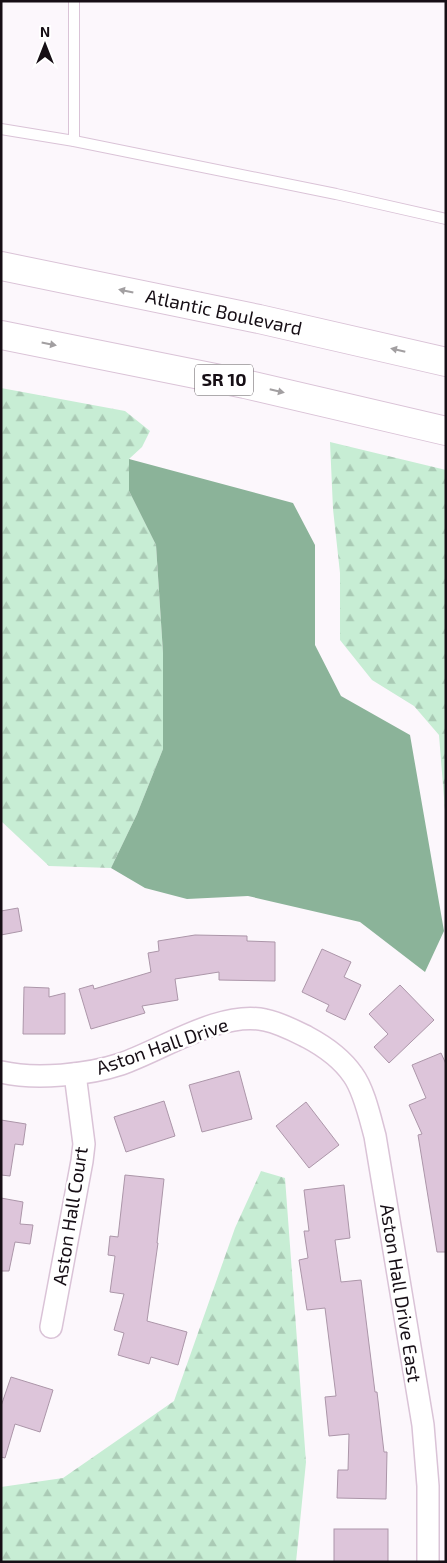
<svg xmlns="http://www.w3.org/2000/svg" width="447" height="1563" viewBox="0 0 447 1563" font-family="'Exo 2',sans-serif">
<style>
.forest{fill:url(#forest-firs)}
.water{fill:#8bb399}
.building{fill:#ddc5da;stroke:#ac96a9}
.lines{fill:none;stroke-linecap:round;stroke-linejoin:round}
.lane-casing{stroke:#dac3d7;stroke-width:12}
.street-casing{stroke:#dac3d7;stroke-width:24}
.highway-casing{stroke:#dac3d7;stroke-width:30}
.lane{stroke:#fff;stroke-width:10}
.street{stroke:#fff;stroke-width:21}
.highway{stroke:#fff;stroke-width:28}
.oneway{fill:#a29fa1}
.labels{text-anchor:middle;stroke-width:5;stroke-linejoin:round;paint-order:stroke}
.shield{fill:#fff;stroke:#5c565b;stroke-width:1}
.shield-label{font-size:18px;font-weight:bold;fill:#160e15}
.street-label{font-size:19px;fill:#160e15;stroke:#fff}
</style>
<defs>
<pattern id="forest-firs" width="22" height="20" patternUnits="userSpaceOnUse" patternTransform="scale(1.25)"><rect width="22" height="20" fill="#c7edd4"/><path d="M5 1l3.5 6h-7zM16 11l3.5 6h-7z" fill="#aacab5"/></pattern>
</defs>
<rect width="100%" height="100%" fill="#fcf7fc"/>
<!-- forest -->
<g class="forest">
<polygon points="1,388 125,411 150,431 142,447 129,459 129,491 156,545 163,653 163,749 137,814 111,868 49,866 1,821"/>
<polygon points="330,442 446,470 446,823 439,735 414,706 372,680 340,640 340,573 333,509"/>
<polygon points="261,1171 285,1178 306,1462 296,1562 1,1562 1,1487 63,1478 174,1401 235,1228"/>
</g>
<!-- water -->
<polygon class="water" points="129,459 293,503 315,545 315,645 341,696 410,735 444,931 425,972 360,922 248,896 187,899 145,888 111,868 137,814 163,749 163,653 156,545 129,491"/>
<!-- building -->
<g class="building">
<polygon points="18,908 22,931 1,935 1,911"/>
<polygon points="195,935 247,936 247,941 275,942 275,981 219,980 219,972 175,979 178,1000 142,1006 145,1013 91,1029 79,989 93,985 94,989 151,972 148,953 159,951 158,941"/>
<polygon points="322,949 351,962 344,977 361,985 345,1020 326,1011 329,1005 302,992"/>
<polygon points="400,985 434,1020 389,1063 374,1047 388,1034 369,1014"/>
<polygon points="24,987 49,988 49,997 65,993 65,1034 23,1034"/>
<polygon points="441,1053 446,1064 446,1252 437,1252 418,1135 422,1134 409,1105 426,1098 412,1065"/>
<polygon points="239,1071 252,1119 202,1132 189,1085"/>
<polygon points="164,1101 175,1136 126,1152 114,1117"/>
<polygon points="306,1102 339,1145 309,1168 276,1126"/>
<polygon points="1,1120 26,1124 23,1145 15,1144 10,1176 1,1175"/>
<polygon points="125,1175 164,1179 157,1243 158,1243 147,1321 187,1332 178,1365 151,1357 149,1364 118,1355 124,1333 114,1330 124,1294 110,1292 115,1256 108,1255 110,1236 118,1237"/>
<polygon points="344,1185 350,1238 335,1240 341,1282 361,1280 375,1392 377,1392 384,1452 387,1452 386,1499 337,1498 338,1470 348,1470 349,1434 329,1436 325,1397 336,1396 325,1308 307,1310 299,1260 308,1258 304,1231 309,1231 304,1190"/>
<polygon points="1,1198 23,1202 20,1224 33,1225 30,1244 15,1242 9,1271 1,1271"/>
<polygon points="11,1377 53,1390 40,1432 15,1424 5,1458 1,1457 1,1406"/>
<rect x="334" y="1529" width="54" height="33"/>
</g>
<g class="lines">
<!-- lane casing -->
<g class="lane-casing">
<g id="lane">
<polyline points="74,1 74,141"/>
<polyline points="1,129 74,141 336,194 446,219"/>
</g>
</g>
<!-- street casing -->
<g class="street-casing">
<g id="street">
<path d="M1,1072C35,1080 88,1075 121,1064C162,1050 221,1010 265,1020C280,1023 293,1030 307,1037C324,1046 342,1059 353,1075C364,1090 370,1118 375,1136L423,1425L428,1486V1562"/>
<polyline points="51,1327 82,1161 84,1144 75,1074"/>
</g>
</g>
<!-- highway casing -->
<g class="highway-casing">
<g id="highway">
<polyline points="1,266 259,319 446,362"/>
<polyline points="1,335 245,384 446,431"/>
</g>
</g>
<!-- lane -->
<use href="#lane" class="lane"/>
<!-- street -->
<use href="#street" class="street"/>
<!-- highway -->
<use href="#highway" class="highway"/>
</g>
<!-- one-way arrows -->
<defs><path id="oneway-solid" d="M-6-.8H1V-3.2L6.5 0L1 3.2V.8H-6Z" transform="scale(1.25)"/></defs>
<g class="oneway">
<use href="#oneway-solid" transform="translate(126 291) rotate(-168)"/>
<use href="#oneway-solid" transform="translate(49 344) rotate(11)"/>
<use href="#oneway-solid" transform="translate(398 350) rotate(-167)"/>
<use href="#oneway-solid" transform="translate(277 391) rotate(13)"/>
</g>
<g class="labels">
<!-- shield labels -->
<rect class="shield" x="195" y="364.5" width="58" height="31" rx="4"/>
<g class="shield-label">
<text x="224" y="386">SR 10</text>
</g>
<!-- street labels -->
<g class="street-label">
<text transform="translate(224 312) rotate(12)" y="7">Atlantic Boulevard</text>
<text transform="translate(162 1046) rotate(-19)" y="7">Aston Hall Drive</text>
<text transform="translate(70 1216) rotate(-81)" y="7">Aston Hall Court</text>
<text transform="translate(401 1293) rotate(81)" y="7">Aston Hall Drive East</text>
</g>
</g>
<!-- border -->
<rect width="447" height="1563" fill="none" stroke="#160e15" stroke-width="5"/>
<!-- north arrow -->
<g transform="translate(45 45)" stroke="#ffffff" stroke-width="4" paint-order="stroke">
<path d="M0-4L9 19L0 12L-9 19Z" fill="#160e15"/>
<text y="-8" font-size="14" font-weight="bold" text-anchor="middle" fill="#160e15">N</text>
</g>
</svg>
